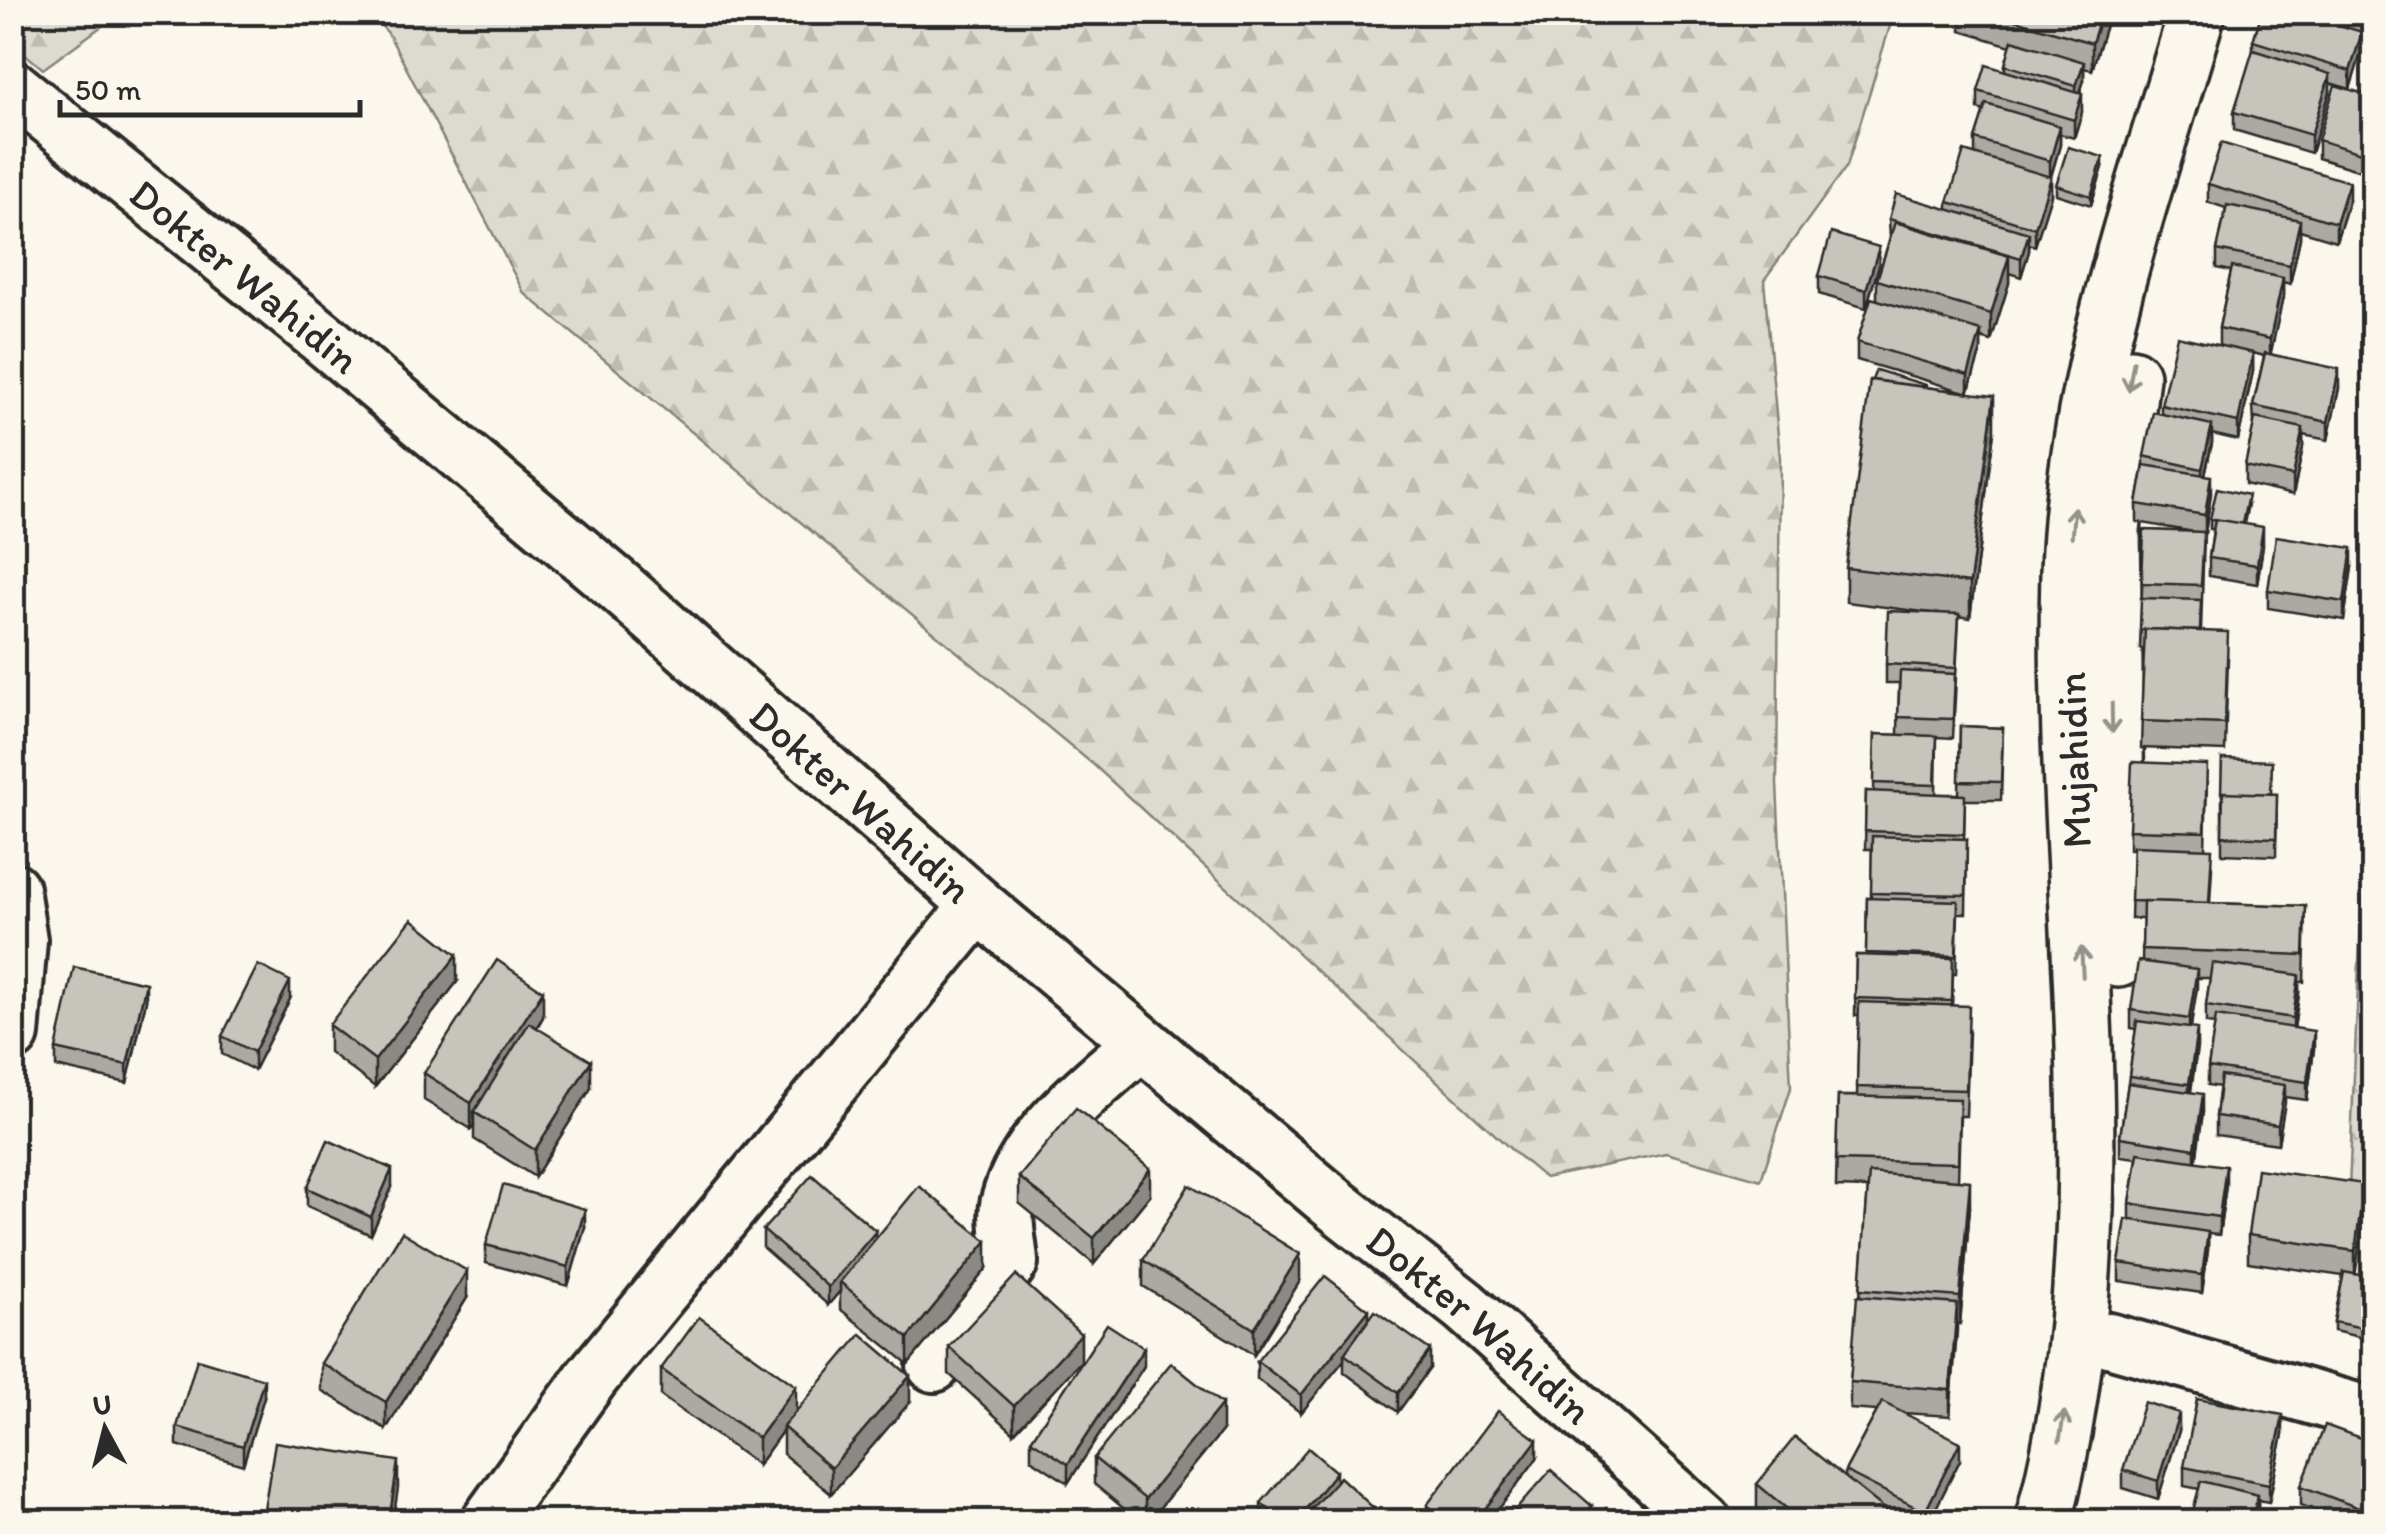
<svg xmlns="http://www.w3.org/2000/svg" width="2386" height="1534" viewBox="0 0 2386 1534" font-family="Itim,sans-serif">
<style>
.forest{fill:url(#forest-firs);stroke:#84827e;stroke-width:2.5}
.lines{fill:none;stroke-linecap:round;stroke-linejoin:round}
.minor-casing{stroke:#2b2b2b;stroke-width:60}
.major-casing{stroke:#2b2b2b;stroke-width:62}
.minor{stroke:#fbf7ec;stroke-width:52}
.major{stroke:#fbf7ec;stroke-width:55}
.wall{fill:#aba9a2;stroke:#2b2b2b;stroke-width:2.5}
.shaded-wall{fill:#8b8984;stroke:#2b2b2b;stroke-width:2.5}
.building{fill:#c7c4bc;stroke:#2b2b2b;stroke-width:2.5}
.oneway{stroke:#93918c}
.labels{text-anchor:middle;stroke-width:8;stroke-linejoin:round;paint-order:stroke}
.street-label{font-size:42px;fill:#2b2b2b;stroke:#fbf7ec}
</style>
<defs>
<pattern id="forest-firs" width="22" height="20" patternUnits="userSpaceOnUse" patternTransform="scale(2.5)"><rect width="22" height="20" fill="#dddad0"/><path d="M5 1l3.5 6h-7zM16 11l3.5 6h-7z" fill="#bebbb3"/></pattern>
</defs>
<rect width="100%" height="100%" fill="#fbf7ec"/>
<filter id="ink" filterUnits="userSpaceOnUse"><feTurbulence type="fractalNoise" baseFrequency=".01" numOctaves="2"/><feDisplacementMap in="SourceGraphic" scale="20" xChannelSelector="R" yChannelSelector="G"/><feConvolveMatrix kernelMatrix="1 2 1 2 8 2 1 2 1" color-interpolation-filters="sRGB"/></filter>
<g filter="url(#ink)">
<!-- forest -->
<g class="forest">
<polygon points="12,13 13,12 120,13 43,69 13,44"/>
<polygon points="369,13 1894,13 1847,166 1764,280 1780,458 1777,784 1791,1088 1761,1180 1666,1153 1545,1178 1515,1153 1095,766 524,293 388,33"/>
<polygon points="2373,644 2373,1213 2348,1212"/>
</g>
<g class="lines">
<!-- minor casing -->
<g class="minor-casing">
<g id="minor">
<path id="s1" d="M12,87L320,336L616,584L978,905L1334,1204L1464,1306L1705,1522"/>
<polyline points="12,889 20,940 12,1034"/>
<polyline points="2109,1340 2374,1415"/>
<path d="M934,1365L1011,1262C1010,1244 1003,1218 1008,1201C1026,1134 1093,1086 1141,1043"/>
<polyline points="488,1522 592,1377 978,905"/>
</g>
</g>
<!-- major casing -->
<g class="major-casing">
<g id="major">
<polyline points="2118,959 2112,529 2131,377"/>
<path d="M2043,1522C2127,1212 2060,887 2069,572C2075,378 2143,197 2197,12"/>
</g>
</g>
<!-- minor -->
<use href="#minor" class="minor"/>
<!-- major -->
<use href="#major" class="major"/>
</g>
<!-- wall -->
<g class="wall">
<polygon points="1961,12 2110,12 2092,70 2084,68 2084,80 2080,93 2082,112 2074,138 2060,134 2060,145 2051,177 2051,195 2035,246 2029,244 2029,251 2021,277 2009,273 2009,283 1991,341 1981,338 1981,350 1968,393 1994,431 1970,618 1959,616 1953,738 1937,737 1936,794 1959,794 1960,726 2003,728 2001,800 1965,800 1964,839 1967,839 1966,913 1958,913 1956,974 1953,974 1952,1005 1969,1032 1966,1116 1960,1116 1958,1180 1970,1207 1960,1324 1957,1324 1950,1416 1903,1413 1960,1460 1929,1522 1908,1522 1889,1512 1901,1522 1770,1522 1757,1511 1757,1484 1845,1477 1845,1471 1877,1411 1850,1409 1850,1382 1860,1296 1868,1188 1836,1187 1838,1096 1857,1096 1859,1016 1855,1016 1856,955 1866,955 1867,898 1871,898 1872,849 1865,849 1866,791 1874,792 1875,734 1898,735 1899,683 1886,683 1886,664 1931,613 1846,602 1846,568 1926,387 1965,392 1857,360 1857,342 1877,300 1877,280 1890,238 1889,219 1948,209 1948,202 1975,154 1975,139 1984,111 1978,109 1978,91 2005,71 2005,65 2011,46 1961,31"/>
<polygon points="2262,12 2374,12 2374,36 2362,32 2362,50 2350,89 2330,83 2330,92 2311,153 2234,130 2234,112 2253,51 2253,41"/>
<polygon points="2374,97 2374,175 2318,158 2318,140"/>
<polygon points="2103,167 2091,205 2056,194 2056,185"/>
<polygon points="2208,184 2349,200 2336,241 2300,230 2300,238 2290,284 2283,282 2283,297 2270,354 2339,388 2328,440 2303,435 2303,447 2293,495 2245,484 2245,466 2254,424 2253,406 2264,356 2253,353 2253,371 2238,440 2212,434 2212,443 2205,475 2211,494 2205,533 2204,533 2201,631 2228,658 2225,751 2141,748 2144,649 2140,649 2144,530 2194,532 2137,522 2137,504 2144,465 2144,456 2161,414 2161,405 2219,345 2219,328 2231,271 2217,268 2217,250 2226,208 2208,202"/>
<polygon points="1879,265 1866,308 1819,294 1819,276"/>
<polygon points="2248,504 2244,524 2263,546 2257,584 2209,576 2209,558 2213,529 2210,529 2210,519"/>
<polygon points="2352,567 2344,620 2268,608 2268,590"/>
<polygon points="2222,759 2271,794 2277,794 2276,856 2222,854"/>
<polygon points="2207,783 2205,849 2212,867 2210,903 2306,906 2304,982 2299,982 2299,994 2294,1028 2314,1049 2307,1100 2285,1097 2278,1144 2216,1135 2216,1116 2220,1087 2208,1085 2208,1067 2215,1024 2206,1023 2206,1005 2210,978 2197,978 2191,1028 2197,1047 2191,1092 2203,1112 2196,1162 2226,1185 2219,1235 2208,1234 2208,1250 2202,1293 2119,1281 2119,1263 2130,1220 2130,1204 2137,1158 2120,1156 2120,1137 2136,1029 2131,1028 2131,1010 2142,961 2143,919 2131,919 2133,849 2129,849 2129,830"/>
<polygon points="457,982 375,1087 329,1052 329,1025"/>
<polygon points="290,999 254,1070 222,1054 222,1036"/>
<polygon points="146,1001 127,1083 56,1067 56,1049"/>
<polygon points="543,1017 537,1028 591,1088 535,1177 474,1139 474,1126 471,1129 424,1100 424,1073"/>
<polygon points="1019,1177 1150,1195 1094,1264 1019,1203"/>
<polygon points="392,1187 371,1235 307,1206 307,1188"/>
<polygon points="2364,1211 2355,1274 2374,1278 2374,1290 2363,1338 2334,1331 2334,1322 2343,1276 2248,1262 2248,1235"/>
<polygon points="585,1227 568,1286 486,1263 486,1245"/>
<polygon points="763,1230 876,1238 987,1268 908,1364 840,1309 840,1291 828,1305 763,1248"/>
<polygon points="1143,1260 1300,1281 1254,1355 1143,1286"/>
<polygon points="467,1298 386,1429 321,1390 321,1363"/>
<polygon points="2374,1305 2374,1346 2369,1344 2369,1318"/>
<polygon points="1369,1319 1430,1368 1398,1412 1344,1372 1344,1360 1301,1413 1257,1379 1257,1361"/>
<polygon points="949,1347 1081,1361 1014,1433 949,1374"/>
<polygon points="1144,1366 1068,1483 1031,1459 1031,1440"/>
<polygon points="661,1369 796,1412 910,1402 831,1494 783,1454 783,1430 758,1465 661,1396"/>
<polygon points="264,1397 243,1465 177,1445 177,1427"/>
<polygon points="1222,1431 1148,1522 1140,1522 1094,1484 1094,1458"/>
<polygon points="2179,1431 2158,1499 2123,1488 2123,1470"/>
<polygon points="2283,1434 2269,1502 2258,1500 2258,1513 2256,1522 2190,1522 2199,1489 2184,1486 2184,1467"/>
<polygon points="1537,1458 1489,1522 1427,1522 1427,1505"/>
<polygon points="2301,1486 2374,1503 2366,1522 2346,1522 2301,1505"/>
<polygon points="1261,1503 1379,1522 1261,1522"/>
</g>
<!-- shaded-wall -->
<g class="shaded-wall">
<polygon points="2102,12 2110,12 2092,70 2092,43"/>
<polygon points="2362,32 2362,50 2350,89 2350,71"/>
<polygon points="2084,62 2084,80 2076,105 2076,86"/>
<polygon points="2330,74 2330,92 2311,153 2311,135"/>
<polygon points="2082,94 2082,112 2074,138 2074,120"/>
<polygon points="22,123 22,150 12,165 12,138"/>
<polygon points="2060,126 2060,145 2050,179 2050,161"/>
<polygon points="2103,157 2103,167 2091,205 2091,196"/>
<polygon points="2051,177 2051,195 2035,246 2035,228"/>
<polygon points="2349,182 2349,200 2336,241 2336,223"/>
<polygon points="2300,220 2300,238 2290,284 2290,265"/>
<polygon points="2029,233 2029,251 2021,277 2021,258"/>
<polygon points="1879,247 1879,265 1866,308 1866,290"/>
<polygon points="2009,256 2009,283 1991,341 1991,314"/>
<polygon points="2283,278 2283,297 2270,357 2270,339"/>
<polygon points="1981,331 1981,350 1968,393 1968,375"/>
<polygon points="2253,353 2253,371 2238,440 2238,422"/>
<polygon points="2339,369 2339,388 2328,440 2328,422"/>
<polygon points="1994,396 1994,431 1970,618 1970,583"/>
<polygon points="2212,425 2212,443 2202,487 2202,469"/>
<polygon points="2303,428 2303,447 2293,495 2293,476"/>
<polygon points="2211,476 2211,494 2205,533 2205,515"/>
<polygon points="2263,527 2263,546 2257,584 2257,565"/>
<polygon points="2352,548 2352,567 2344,620 2344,602"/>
<polygon points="457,955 457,982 375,1087 375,1060"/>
<polygon points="2197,969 2197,988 2189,1037 2189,1019"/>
<polygon points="2299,975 2299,994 2293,1036 2293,1018"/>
<polygon points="290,981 290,999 254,1070 254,1052"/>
<polygon points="146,983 146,1001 127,1083 127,1065"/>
<polygon points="543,991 543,1017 480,1116 474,1112 474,1126 471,1129 471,1103"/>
<polygon points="2197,1029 2197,1047 2189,1102 2189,1084"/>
<polygon points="2314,1031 2314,1049 2307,1100 2307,1082"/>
<polygon points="591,1061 591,1088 535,1177 535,1150"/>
<polygon points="2285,1085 2285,1103 2278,1144 2278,1125"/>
<polygon points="2203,1094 2203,1112 2195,1167 2195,1149"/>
<polygon points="2226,1166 2226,1185 2219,1235 2219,1217"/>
<polygon points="392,1169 392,1187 371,1235 371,1217"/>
<polygon points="1150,1169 1150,1195 1094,1264 1094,1238"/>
<polygon points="1970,1181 1970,1207 1960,1324 1960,1297"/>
<polygon points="2364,1184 2364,1211 2355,1277 2355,1251"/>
<polygon points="585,1209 585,1227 568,1286 568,1267"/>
<polygon points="876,1231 876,1250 840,1282 840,1291 828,1305 828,1287"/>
<polygon points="2208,1232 2208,1250 2202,1293 2202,1275"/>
<polygon points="987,1241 987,1268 908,1364 908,1338"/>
<polygon points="1300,1254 1300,1281 1254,1355 1254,1329"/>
<polygon points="467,1271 467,1298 386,1429 386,1402"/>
<polygon points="2374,1280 2374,1290 2363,1338 2363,1328"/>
<polygon points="1957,1304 1957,1331 1950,1416 1950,1390"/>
<polygon points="1369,1310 1369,1328 1344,1354 1344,1360 1301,1413 1301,1395"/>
<polygon points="1081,1334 1081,1361 1014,1433 1014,1406"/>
<polygon points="1144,1348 1144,1366 1068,1483 1068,1464"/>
<polygon points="1430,1350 1430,1368 1398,1412 1398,1393"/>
<polygon points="910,1376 910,1402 831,1494 831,1468"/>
<polygon points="264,1379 264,1397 243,1465 243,1446"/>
<polygon points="796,1386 796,1412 783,1427 783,1430 758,1465 758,1438"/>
<polygon points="1222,1404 1222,1431 1148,1522 1145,1522 1145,1499"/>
<polygon points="2179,1413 2179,1431 2158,1499 2158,1481"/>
<polygon points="2283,1415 2283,1434 2269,1502 2269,1484"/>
<polygon points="1537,1440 1537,1458 1489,1522 1475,1522"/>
<polygon points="1960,1442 1960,1460 1929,1522 1925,1522 1925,1512"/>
<polygon points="398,1461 398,1488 393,1522 389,1522"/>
<polygon points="1336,1472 1336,1490 1310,1522 1295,1522"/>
<polygon points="2374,1484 2374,1503 2366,1522 2364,1522 2364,1510"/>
<polygon points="2258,1495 2258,1513 2256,1522 2251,1522"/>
<polygon points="1592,1506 1592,1522 1578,1522"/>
</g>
<!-- building -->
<g class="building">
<polygon points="1988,12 2102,12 2092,43"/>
<polygon points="2262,12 2297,12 2362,32 2350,71 2253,41"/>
<polygon points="2356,12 2374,12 2374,18"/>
<polygon points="2012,40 2084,62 2076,86 2005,65"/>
<polygon points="2253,50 2330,74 2311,135 2234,112"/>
<polygon points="1986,65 2082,94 2074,120 1978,91"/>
<polygon points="2335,85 2374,97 2374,157 2318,140"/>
<polygon points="1986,104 2060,126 2050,161 1975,139"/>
<polygon points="12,117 22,123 12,138"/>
<polygon points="2221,143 2349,182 2336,223 2208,184"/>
<polygon points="2068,147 2103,157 2091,196 2056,185"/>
<polygon points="1964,151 2051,177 2035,228 1948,202"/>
<polygon points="1896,194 2029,233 2021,258 1889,219"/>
<polygon points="2227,205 2300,220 2290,265 2217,250"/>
<polygon points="1895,222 2009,256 1991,314 1877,280"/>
<polygon points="1831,233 1879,247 1866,290 1819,276"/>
<polygon points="2232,267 2283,278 2270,339 2219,328"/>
<polygon points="1871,298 1981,331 1968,375 1857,342"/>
<polygon points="2177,336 2253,353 2238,422 2161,405"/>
<polygon points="2265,353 2339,369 2328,422 2253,406"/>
<polygon points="1876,370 1926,385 1925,387 1872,380"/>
<polygon points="1870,380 1994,396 1970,583 1846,568"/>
<polygon points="2153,412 2212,425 2202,469 2144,456"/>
<polygon points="2255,418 2303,428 2293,476 2245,466"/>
<polygon points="2144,465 2211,476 2205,515 2137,504"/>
<polygon points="2217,488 2248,495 2242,524 2210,519"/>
<polygon points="2215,519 2263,527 2257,565 2209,558"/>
<polygon points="2144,530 2204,532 2201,585 2142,583"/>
<polygon points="2276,536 2352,548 2344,602 2268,590"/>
<polygon points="2141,598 2201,600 2200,631 2145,629 2145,630 2140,630"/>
<polygon points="1888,611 1959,614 1956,668 1886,664"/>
<polygon points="2145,629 2228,632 2225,724 2141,721"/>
<polygon points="1900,671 1955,674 1953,719 1898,717"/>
<polygon points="1960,726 2003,728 2001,782 1959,781"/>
<polygon points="1875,734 1937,736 1935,785 1874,783"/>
<polygon points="2222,759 2272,761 2271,794 2221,793"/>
<polygon points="2132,762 2207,765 2205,832 2129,830"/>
<polygon points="1866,791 1965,795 1964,834 1865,831"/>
<polygon points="2223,792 2277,794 2276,838 2222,836"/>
<polygon points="1872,836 1967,839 1966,895 1871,893"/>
<polygon points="2133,846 2212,849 2209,903 2131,901"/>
<polygon points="1867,898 1958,901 1956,956 1866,953"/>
<polygon points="2143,901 2306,906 2304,955 2142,949"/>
<polygon points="412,919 457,955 375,1060 329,1025"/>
<polygon points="1856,955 1953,958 1952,1001 1855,998"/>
<polygon points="497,960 543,991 471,1103 424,1073"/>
<polygon points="2138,961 2197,969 2189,1019 2131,1010"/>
<polygon points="2212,963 2299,975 2293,1018 2206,1005"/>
<polygon points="258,965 290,981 254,1052 222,1036"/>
<polygon points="74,967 146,983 127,1065 56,1049"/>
<polygon points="1859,1002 1969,1006 1966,1090 1857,1087"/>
<polygon points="2216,1016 2314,1031 2307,1082 2208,1067"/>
<polygon points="2137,1021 2197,1029 2189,1084 2129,1076"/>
<polygon points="529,1023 591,1061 535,1150 474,1112"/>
<polygon points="2221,1076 2285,1085 2278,1125 2216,1116"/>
<polygon points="2128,1083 2203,1094 2195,1149 2120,1137"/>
<polygon points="1838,1096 1960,1099 1958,1163 1836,1160"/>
<polygon points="1076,1108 1150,1169 1094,1238 1019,1177"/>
<polygon points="328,1140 392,1169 371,1217 307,1188"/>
<polygon points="2138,1153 2226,1166 2219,1217 2130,1204"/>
<polygon points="2257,1169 2364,1184 2355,1251 2248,1235"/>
<polygon points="1869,1173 1970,1181 1960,1297 1860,1289"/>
<polygon points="812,1175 876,1231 828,1287 763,1230"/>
<polygon points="503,1185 585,1209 568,1267 486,1245"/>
<polygon points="1189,1185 1300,1254 1254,1329 1143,1260"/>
<polygon points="919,1186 987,1241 908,1338 840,1282"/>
<polygon points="2126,1219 2208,1232 2202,1275 2119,1263"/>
<polygon points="402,1232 467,1271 386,1402 321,1363"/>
<polygon points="2344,1272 2374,1278 2363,1328 2334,1322"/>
<polygon points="1016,1275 1081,1334 1014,1406 949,1347"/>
<polygon points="1325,1276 1369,1310 1301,1395 1257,1361"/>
<polygon points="1857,1296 1957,1304 1950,1390 1850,1382"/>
<polygon points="1375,1311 1430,1350 1398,1393 1344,1354"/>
<polygon points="699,1317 796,1386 758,1438 661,1369"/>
<polygon points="1107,1324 1144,1348 1068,1464 1031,1440"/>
<polygon points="861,1334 910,1376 831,1468 783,1427"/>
<polygon points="197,1359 264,1379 243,1446 177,1427"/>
<polygon points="1171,1363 1222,1404 1145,1499 1094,1458"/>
<polygon points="2197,1399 2283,1415 2269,1484 2184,1467"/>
<polygon points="1882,1402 1960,1442 1925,1512 1845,1471"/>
<polygon points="2144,1402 2179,1413 2158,1481 2123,1470"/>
<polygon points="1498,1411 1537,1440 1475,1522 1449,1522 1427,1505"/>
<polygon points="2325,1425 2374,1443 2374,1484 2364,1510 2301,1486"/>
<polygon points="1795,1437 1901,1522 1803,1522 1757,1484"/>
<polygon points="275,1442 398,1461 389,1522 262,1522"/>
<polygon points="1308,1448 1336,1472 1295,1522 1283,1522 1261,1503"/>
<polygon points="1551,1470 1592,1506 1578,1522 1505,1522"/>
<polygon points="1340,1477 1379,1513 1371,1522 1299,1522"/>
<polygon points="2201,1481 2258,1495 2251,1522 2190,1522"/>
<polygon points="856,1507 875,1522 844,1522"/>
<polygon points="1606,1508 1621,1522 1594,1522"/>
</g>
<!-- one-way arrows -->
<defs><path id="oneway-shaft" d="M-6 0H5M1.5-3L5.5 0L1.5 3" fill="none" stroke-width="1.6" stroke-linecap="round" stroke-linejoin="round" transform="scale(2.5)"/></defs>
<g class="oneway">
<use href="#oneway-shaft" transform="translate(2131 376) rotate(100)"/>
<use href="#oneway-shaft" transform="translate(2073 522) rotate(-85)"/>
<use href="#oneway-shaft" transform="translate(2112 718) rotate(89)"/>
<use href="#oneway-shaft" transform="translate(2082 962) rotate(-93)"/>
<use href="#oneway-shaft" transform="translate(2062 1426) rotate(-80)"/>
</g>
</g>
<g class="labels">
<!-- street labels -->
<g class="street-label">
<text dy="15" stroke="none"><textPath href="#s1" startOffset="300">Dokter Wahidin</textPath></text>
<text transform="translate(2073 760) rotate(-92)" y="15">Mujahidin</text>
<text dy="15" stroke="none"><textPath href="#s1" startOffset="1110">Dokter Wahidin</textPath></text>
<text dy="15" stroke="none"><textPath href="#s1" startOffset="1920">Dokter Wahidin</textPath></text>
</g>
</g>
<!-- margin -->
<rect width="2386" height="1534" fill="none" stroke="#fbf7ec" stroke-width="50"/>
<rect x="25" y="25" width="2336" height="1484" fill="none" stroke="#2b2b2b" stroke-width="4" filter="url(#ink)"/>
<!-- north arrow -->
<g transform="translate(105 1429) rotate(353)" stroke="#fbf7ec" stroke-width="8" paint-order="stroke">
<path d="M0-8L18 38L0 25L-18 38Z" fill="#2b2b2b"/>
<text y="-15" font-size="28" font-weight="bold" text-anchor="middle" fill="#2b2b2b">U</text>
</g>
<!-- scale -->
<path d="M60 100v15h300v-15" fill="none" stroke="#2b2b2b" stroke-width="5"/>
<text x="75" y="100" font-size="30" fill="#2b2b2b" stroke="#fbf7ec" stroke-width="8" paint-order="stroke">50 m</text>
</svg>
